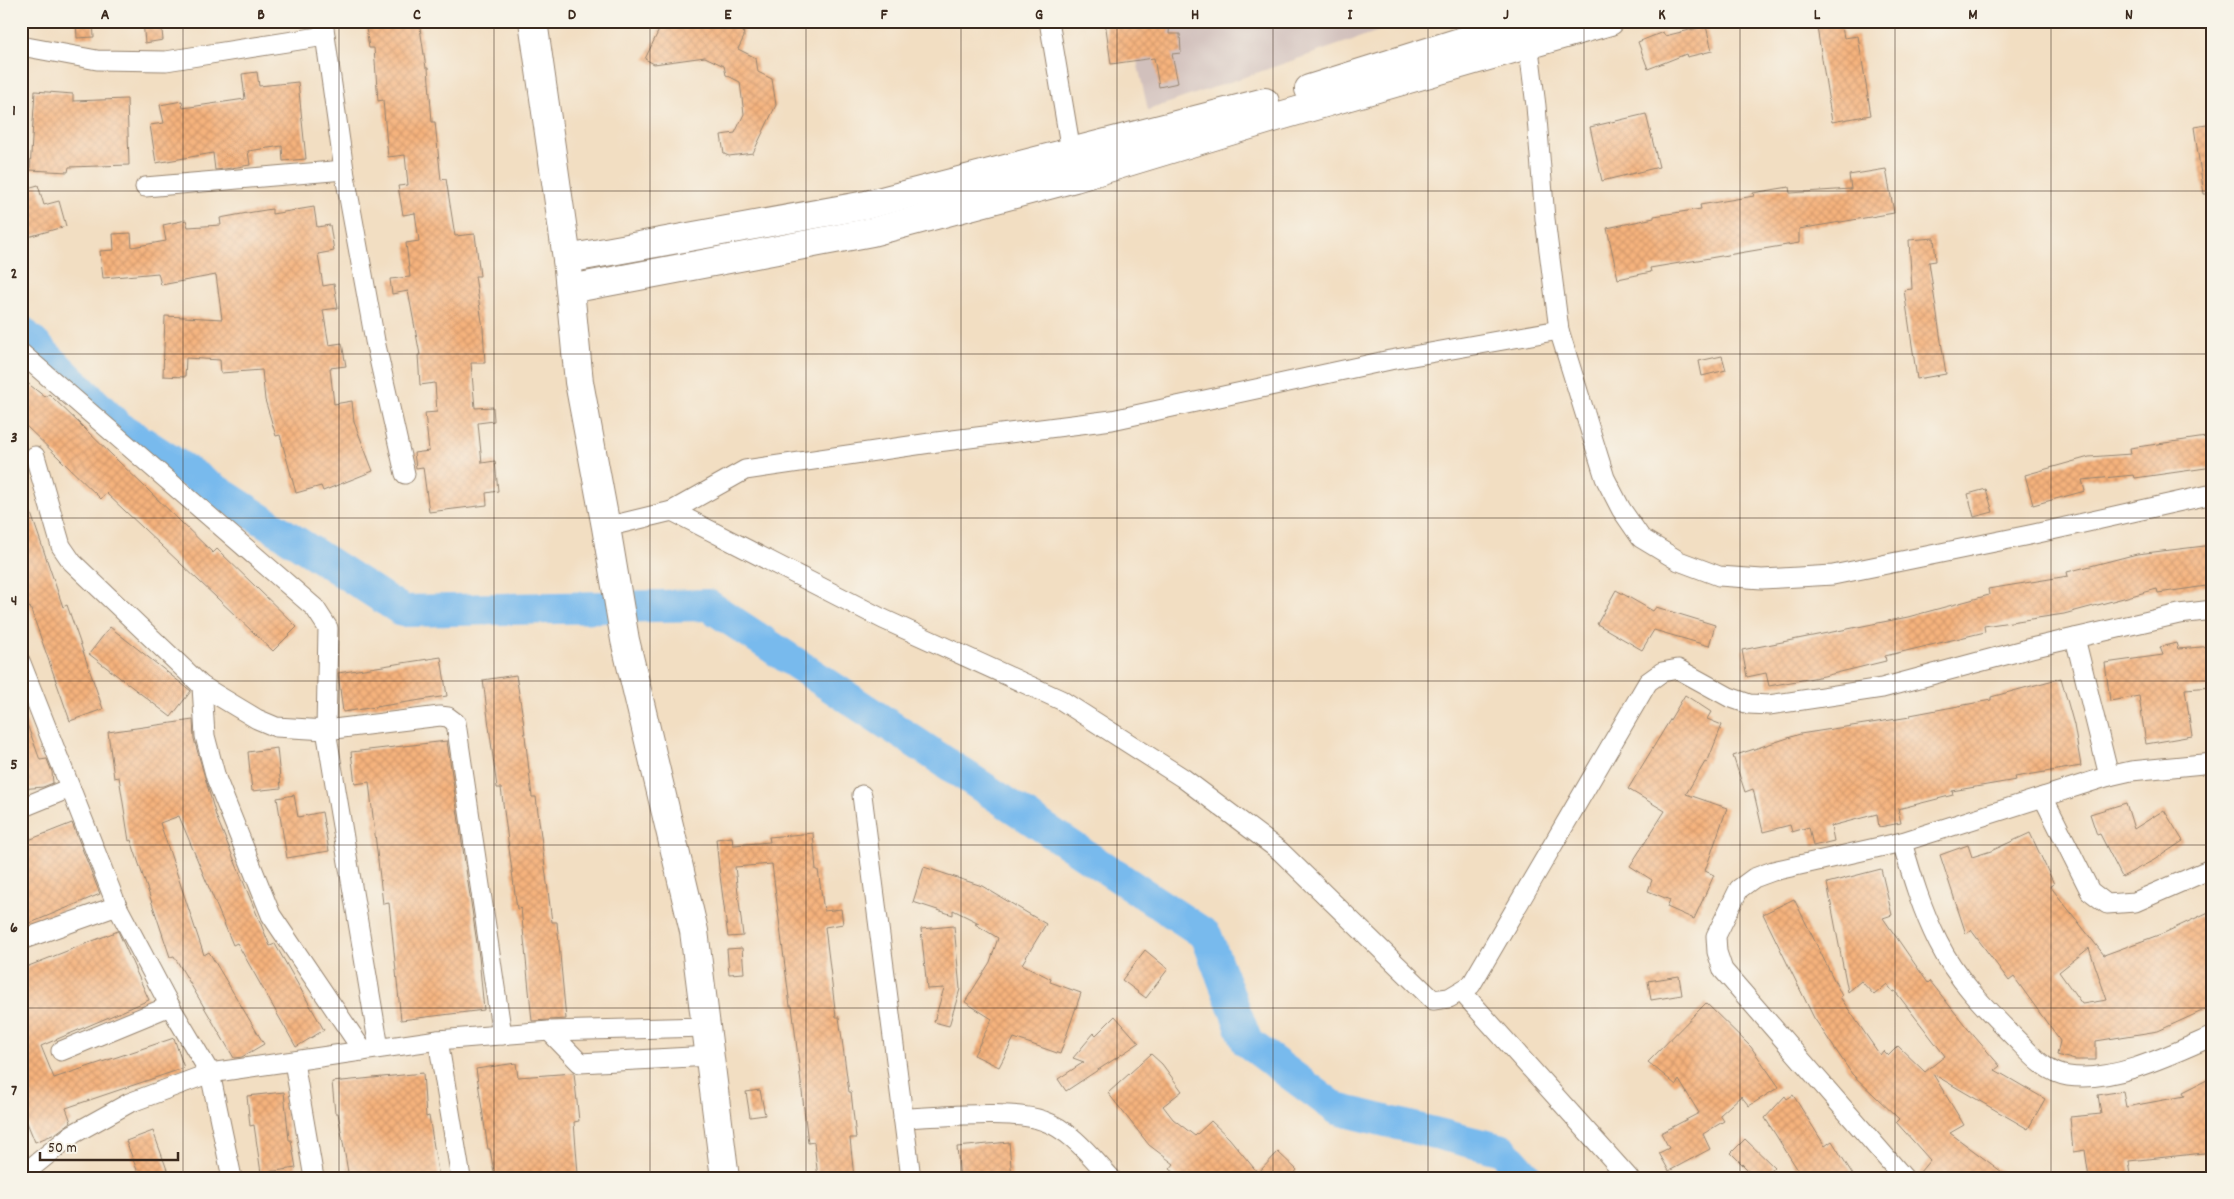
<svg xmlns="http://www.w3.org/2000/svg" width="2234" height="1199" viewBox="0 0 2234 1199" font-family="Dekko,sans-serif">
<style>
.industrial{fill:#d1c0bc}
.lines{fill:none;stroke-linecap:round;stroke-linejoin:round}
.river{stroke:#78baed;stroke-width:32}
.building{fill:url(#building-cross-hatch);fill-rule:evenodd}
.street-casing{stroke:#968470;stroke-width:21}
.secondary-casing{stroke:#968470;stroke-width:30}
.street{stroke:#fff;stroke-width:19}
.secondary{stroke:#fff;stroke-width:28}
.grid{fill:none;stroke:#3b2a1e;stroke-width:1;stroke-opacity:0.55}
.neatline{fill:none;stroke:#3b2a1e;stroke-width:2}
.grid-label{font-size:16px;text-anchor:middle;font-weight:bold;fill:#3b2a1e}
</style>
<defs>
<pattern id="building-cross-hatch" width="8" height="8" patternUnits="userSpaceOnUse" patternTransform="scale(1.25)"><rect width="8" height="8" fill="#f5b27d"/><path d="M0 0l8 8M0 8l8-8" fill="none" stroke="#d3996c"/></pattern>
</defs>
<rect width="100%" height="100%" fill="#f7f3e8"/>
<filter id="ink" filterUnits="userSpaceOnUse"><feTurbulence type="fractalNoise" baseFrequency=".02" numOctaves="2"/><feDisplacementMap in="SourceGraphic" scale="10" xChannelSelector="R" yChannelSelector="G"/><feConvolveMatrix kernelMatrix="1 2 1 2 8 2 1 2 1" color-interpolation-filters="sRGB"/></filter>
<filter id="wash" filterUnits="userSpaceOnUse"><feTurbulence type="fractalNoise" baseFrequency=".0096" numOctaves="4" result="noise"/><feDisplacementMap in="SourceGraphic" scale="20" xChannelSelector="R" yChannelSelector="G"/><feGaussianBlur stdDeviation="1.12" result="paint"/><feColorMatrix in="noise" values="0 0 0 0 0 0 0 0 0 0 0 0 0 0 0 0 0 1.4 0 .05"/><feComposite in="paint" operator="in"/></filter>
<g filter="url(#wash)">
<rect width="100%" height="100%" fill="#f2dec2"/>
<!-- industrial -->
<polygon class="industrial" points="1128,21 1408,21 1148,110"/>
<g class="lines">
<!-- river -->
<polyline class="river" points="21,331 119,427 403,611 708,605 1206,935 1247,1042 1337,1109 1503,1150 1528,1178"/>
</g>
<g id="blocks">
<!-- building -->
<g class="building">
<polygon points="76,21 93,21 94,37 77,38"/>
<polygon points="143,21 161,21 163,40 145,43"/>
<polygon points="365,21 419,21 426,68 428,68 432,122 435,122 441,180 446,179 455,236 475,234 480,276 475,276 483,328 485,363 471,363 475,408 493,407 494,421 478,423 482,463 495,461 498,491 486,493 487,505 429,512 423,467 416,468 414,453 429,451 425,413 437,412 435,383 420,385 418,355 420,355 408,291 392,294 390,279 410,277 406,243 419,241 415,213 403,215 398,186 408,185 405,155 388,157 383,100 378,101 374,48 369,48"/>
<polygon points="677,21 728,21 743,28 744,37 738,49 756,58 758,72 772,79 776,105 753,153 729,156 724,154 721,135 735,133 744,114 740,82 726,75 724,66 705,57 654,64 645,59 659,30 674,28"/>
<polygon points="1105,21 1170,21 1169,34 1180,34 1181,53 1172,54 1178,83 1159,87 1154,58 1111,64"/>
<polygon points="1816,21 1841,21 1844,38 1858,36 1871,115 1832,122"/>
<polygon points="1706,26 1712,51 1687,57 1686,54 1648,69 1638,42 1663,32 1665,36"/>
<polygon points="257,72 259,86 298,82 306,159 283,161 282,146 248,151 250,165 225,169 215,170 213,153 156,163 150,125 164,123 160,105 182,101 183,108 245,99 242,74"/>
<polygon points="35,91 73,94 73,101 127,99 129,165 69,167 68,172 30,170"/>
<polygon points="1646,114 1659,167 1602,181 1590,127"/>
<polygon points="2213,124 2213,194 2204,194 2194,127"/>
<polygon points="1886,169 1894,213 1799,229 1799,243 1650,268 1651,272 1618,279 1607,228 1654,218 1654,216 1701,209 1700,205 1754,196 1753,193 1789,187 1790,193 1851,189 1849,175"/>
<polygon points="38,185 44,205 59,201 66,226 21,239 21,190"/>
<polygon points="314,207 317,227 330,225 334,251 318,254 323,286 334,284 338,308 323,310 329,345 342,343 346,366 330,368 334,404 352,401 354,422 373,471 323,491 321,486 296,493 280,435 276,436 265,400 262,370 221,373 220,360 186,358 185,377 163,376 165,316 222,319 216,275 161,285 158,273 103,278 100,251 114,250 113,234 131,233 132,247 166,241 163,225 186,220 188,227 221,225 220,218 253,212 272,209 272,214"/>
<polygon points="1934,238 1936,261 1929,262 1946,374 1917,379 1904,290 1912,289 1909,240"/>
<polygon points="1722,356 1726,370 1702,376 1699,361"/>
<polygon points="21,378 45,397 49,394 213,553 217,549 297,627 273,651 106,493 101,499 21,421"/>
<polygon points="2213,436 2213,467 2135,478 2134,475 2082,480 2085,491 2033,505 2025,475 2089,457 2131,454 2130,448"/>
<polygon points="1986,489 1993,512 1974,517 1968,494"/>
<polygon points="21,493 24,493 63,607 67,605 103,709 70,721 30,607 25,609 21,597"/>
<polygon points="2213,545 2213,585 2158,593 2157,589 2064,614 1984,626 1985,632 1885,656 1886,661 1824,676 1769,686 1766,673 1747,677 1742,650 1908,617 1989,595 1988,589 2068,576 2067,572 2137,554"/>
<polygon points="1616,590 1653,611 1656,607 1715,625 1709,646 1654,630 1642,650 1597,624"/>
<polygon points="110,627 191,691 171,717 89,654"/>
<polygon points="2176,643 2178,649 2213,646 2213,687 2185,689 2192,736 2146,744 2139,696 2110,701 2105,663 2163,655 2160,647"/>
<polygon points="441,657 447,696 343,712 338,673"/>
<polygon points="516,675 523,718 532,797 536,797 552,922 557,922 566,1019 532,1021 521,908 517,909 501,788 497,788 483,680"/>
<polygon points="2061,678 2074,725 2081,766 2015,777 2016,780 1952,791 1953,795 1898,809 1901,823 1879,827 1877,814 1831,826 1834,841 1813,846 1809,827 1792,832 1790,825 1763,832 1753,789 1745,792 1733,756 1800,734 1910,717 1910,715 1991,700 1991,697"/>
<polygon points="1685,695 1711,712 1707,719 1722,725 1707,763 1705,762 1686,794 1727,808 1705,871 1714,875 1694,919 1667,907 1670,900 1648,891 1652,880 1630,866 1665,811 1628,789"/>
<polygon points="23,713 40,760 47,759 52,772 53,783 43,787 21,789"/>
<polygon points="193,720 194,739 216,816 270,946 275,944 324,1030 296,1047 237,943 233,945 179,816 160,823 204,955 209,952 264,1044 242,1057 234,1058 174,956 170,957 131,840 129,841 119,777 114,778 108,732"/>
<polygon points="447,741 479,957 484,1010 401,1020 389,903 383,904 369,782 355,784 351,752"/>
<polygon points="277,748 281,788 252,791 248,752"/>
<polygon points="294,795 298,817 322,812 329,851 287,858 277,798"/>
<polygon points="2126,803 2134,829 2164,810 2183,841 2154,860 2122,877 2100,834 2097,835 2090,814"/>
<polygon points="72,823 100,894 21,927 21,843"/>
<polygon points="813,833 816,870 818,870 824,911 841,909 843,924 825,927 836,1017 839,1017 849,1092 851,1092 856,1138 850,1138 854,1178 818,1178 814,1142 808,1143 792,1006 790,1006 772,864 735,867 743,936 728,937 719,868 716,839 732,837 733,845 770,842 769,837"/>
<path d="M2030,833L2054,884L2050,886L2104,955L2164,933L2213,910V1006L2158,1031L2096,1041V1060H2075L2057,1055L2060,1041L2014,977L2009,981L1971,930L1966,934L1940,855L1968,845L1972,857L1991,851ZM2089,948L2107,1000L2082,1004L2059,972Z"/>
<polygon points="924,867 982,886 1046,924 1022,964 1051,979 1050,982 1081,993 1060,1054 1014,1038 999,1067 974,1055 992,1019 965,1002 990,962 998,938 975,924 979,923 953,910 953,915 913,902"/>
<polygon points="1881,869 1892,915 1883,918 1928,983 1930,981 1968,1029 2000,1066 1995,1070 2045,1099 2028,1129 1933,1074 1964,1125 1950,1133 2010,1178 1953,1178 1945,1172 1940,1178 1915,1178 1930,1160 1896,1122 1899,1119 1852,1074 1814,1018 1763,914 1794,899 1842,996 1840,997 1880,1055 1883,1051 1888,1056 1898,1046 1925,1072 1945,1056 1895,991 1893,992 1887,984 1874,995 1861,981 1848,992 1827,883"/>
<polygon points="954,926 960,989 949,1026 934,1022 944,988 927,989 921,929"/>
<polygon points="118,931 149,1000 41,1046 54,1078 174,1038 184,1068 66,1108 71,1122 55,1134 35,1142 21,1108 21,969"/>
<polygon points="742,948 744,973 729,974 727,949"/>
<polygon points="1145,950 1168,969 1146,998 1122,980"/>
<polygon points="1679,976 1682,995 1651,1000 1648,981"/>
<polygon points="1706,1003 1751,1047 1779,1087 1749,1106 1741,1096 1720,1115 1724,1121 1703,1134 1710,1149 1669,1171 1659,1153 1669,1148 1661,1133 1699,1113 1679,1080 1676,1085 1648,1062"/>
<polygon points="1115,1016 1139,1043 1066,1091 1058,1079 1084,1062 1073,1058 1094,1033 1096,1035"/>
<polygon points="1151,1054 1162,1064 1182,1091 1163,1106 1173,1119 1195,1136 1211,1121 1229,1138 1258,1173 1278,1152 1297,1170 1291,1178 1181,1178 1170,1169 1174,1164 1149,1145 1108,1093"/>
<polygon points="516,1063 518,1077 574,1073 579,1121 574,1122 578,1174 538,1178 495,1178 490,1149 488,1149 476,1069"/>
<polygon points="423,1073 426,1117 429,1116 439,1178 349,1178 338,1113 335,1113 332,1082"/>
<polygon points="2213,1077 2213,1152 2129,1161 2131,1175 2089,1178 2085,1150 2073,1152 2070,1117 2101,1114 2098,1095 2123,1091 2126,1107 2185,1096 2183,1092"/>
<polygon points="760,1090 765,1115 750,1117 746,1092"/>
<polygon points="284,1092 289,1140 291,1140 296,1168 261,1173 254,1125 250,1126 247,1096"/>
<polygon points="1793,1095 1825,1146 1832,1141 1855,1178 1803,1178 1765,1118 1785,1096 1787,1099"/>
<polygon points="153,1131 170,1178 140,1178 126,1141"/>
<polygon points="1745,1139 1774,1167 1764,1178 1756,1178 1731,1153"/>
<polygon points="1009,1142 1012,1178 960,1178 957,1147"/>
</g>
</g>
</g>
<g filter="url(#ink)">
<use href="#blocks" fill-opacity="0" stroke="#968470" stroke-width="1"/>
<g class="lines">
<!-- street casing -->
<g class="street-casing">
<g id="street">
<polyline points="323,21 344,170 375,341 405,474"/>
<polyline points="1049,21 1073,163"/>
<polyline points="1527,33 1536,106 1545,219 1559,330 1605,478 1621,509 1641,538 1679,561 1719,576 1762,579 1833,575 2034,534 2213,494"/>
<polyline points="21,46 97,60 166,61 325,36"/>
<polyline points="145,187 344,170"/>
<polyline points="21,353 315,608 328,628 326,730 379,1048"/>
<polyline points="35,456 61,546 72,562 202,686 257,719 276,727 326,730 440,716 448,717 456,723 502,1035"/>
<polyline points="672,511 745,470 937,442 1112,420 1390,360 1559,330"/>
<polyline points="606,527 672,511 883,619 1061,700 1183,778 1280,851 1433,1000 1449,998 1471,985 1648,682 1662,672 1678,669 1729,697 1749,704 1769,705 1882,688 2031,648 2179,614 2213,610"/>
<polyline points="2075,638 2109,776"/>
<polyline points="21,663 117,906 170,1006 210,1073 232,1178"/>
<polyline points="202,686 205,736 216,778 271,915 363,1051"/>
<polyline points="862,795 911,1178"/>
<polyline points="2043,797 2090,891 2107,904 2135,902 2213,868"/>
<polyline points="21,808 70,788"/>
<path d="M1902,842C1912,877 1922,910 1938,942C1956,979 1987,1010 2016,1039C2031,1054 2046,1073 2068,1076C2113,1083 2172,1054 2213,1036"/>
<polyline points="21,940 117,906"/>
<polyline points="1462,992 1629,1178"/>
<polyline points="549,1031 580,1063 710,1056"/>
<polyline points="438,1040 461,1178"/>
<polyline points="61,1051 170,1006"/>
<polyline points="294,1062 314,1178"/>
<path d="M903,1118C939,1117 1012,1109 1044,1121C1071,1130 1092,1158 1111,1178"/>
<polyline points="21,1176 73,1134 129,1103 210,1073 438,1040 549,1031 706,1027"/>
<polyline points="1904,1178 1723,970 1717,952 1716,936 1739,889 1754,878 1773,871 1902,842 2109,776 2131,771 2213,763"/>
</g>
</g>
<!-- secondary casing -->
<g class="secondary-casing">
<g id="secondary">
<polyline points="533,21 567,259 579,382 606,527 625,640 694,931 725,1178"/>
<polyline points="1309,89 1527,21"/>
<polyline points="567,259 866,205 1265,102"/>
<polyline points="570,289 872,232 1075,178 1273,118 1610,21"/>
</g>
</g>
<!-- street -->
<use href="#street" class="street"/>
<!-- secondary -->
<use href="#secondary" class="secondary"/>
</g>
</g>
<!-- grid -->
<path class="grid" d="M183,21V1178M339,21V1178M494,21V1178M650,21V1178M806,21V1178M961,21V1178M1117,21V1178M1273,21V1178M1428,21V1178M1584,21V1178M1740,21V1178M1895,21V1178M2051,21V1178M21,191H2213M21,354H2213M21,518H2213M21,681H2213M21,845H2213M21,1008H2213"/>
<!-- margin -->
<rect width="2234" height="1199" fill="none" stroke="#f7f3e8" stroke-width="55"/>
<!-- scale -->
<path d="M40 1152v8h138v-8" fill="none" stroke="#3b2a1e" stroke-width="2.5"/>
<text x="48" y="1152" font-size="15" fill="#3b2a1e" stroke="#f7f3e8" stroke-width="4" paint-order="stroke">50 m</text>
<rect x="28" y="28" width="2178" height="1144" class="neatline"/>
<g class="grid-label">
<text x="105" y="19">A</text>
<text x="261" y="19">B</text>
<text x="417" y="19">C</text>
<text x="572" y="19">D</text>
<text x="728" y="19">E</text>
<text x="884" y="19">F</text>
<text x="1039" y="19">G</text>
<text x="1195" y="19">H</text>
<text x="1350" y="19">I</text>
<text x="1506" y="19">J</text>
<text x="1662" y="19">K</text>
<text x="1817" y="19">L</text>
<text x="1973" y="19">M</text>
<text x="2129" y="19">N</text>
<text x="14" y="115">1</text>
<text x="14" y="278">2</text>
<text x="14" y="442">3</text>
<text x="14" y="605">4</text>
<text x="14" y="769">5</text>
<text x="14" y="932">6</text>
<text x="14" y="1095">7</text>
</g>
</svg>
